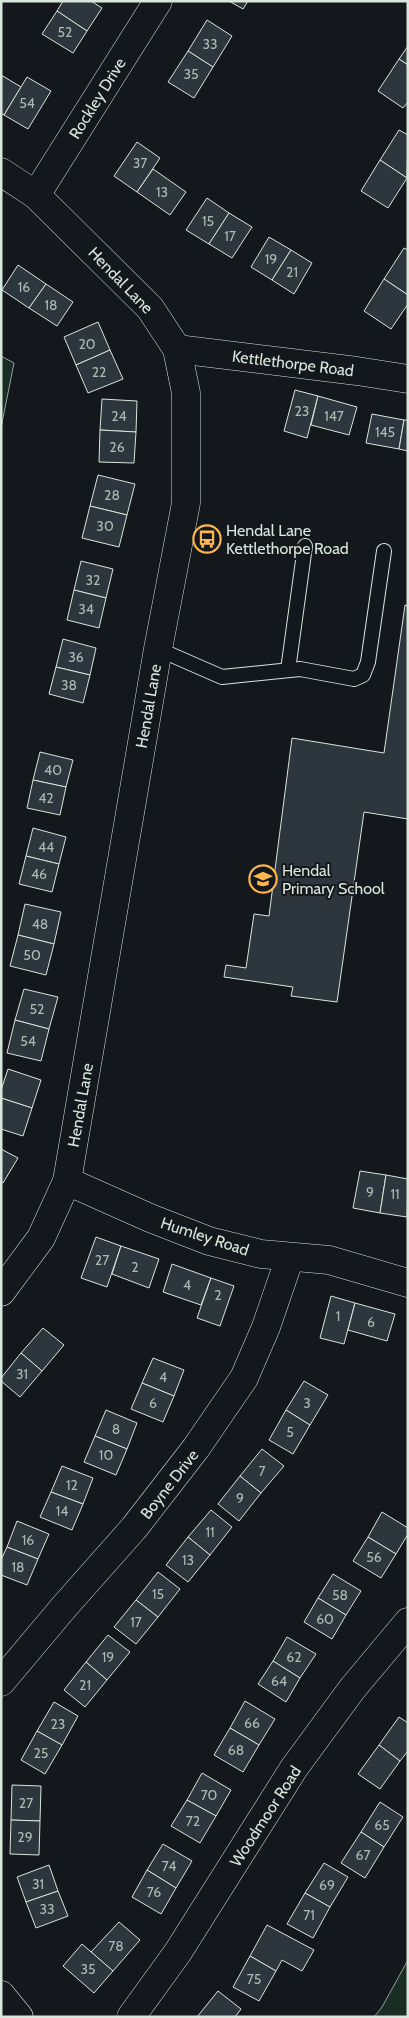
<svg xmlns="http://www.w3.org/2000/svg" width="409" height="2018" viewBox="0 0 409 2018" font-family="Cabin,sans-serif">
<style>
.green{fill:#1a2d24;stroke:#939e99}
.building{fill:#2c363c;stroke:#d8e6dc}
.lines{fill:none;stroke-linecap:round;stroke-linejoin:round}
.lane-casing{stroke:#d8e6dc;stroke-width:16}
.street-casing{stroke:#d8e6dc;stroke-width:29}
.secondary-casing{stroke:#d8e6dc;stroke-width:29}
.lane{stroke:#14181c;stroke-width:14}
.street{stroke:#14181c;stroke-width:28}
.secondary{stroke:#14181c;stroke-width:28}
.labels{text-anchor:middle;stroke-width:4;stroke-linejoin:round;paint-order:stroke}
.number-label{font-size:14px;fill:#adbab4}
.street-label{font-size:16px;fill:#d8e6dc;stroke:#14181c}
.poi-label{font-size:16px;fill:#d8e6dc;stroke:#14181c;text-anchor:start}
</style>
<rect width="100%" height="100%" fill="#14181c"/>
<!-- green -->
<g class="green">
<polygon points="1,356 14,363 1,428"/>
<polygon points="408,1960 408,2017 374,2017 382,2007"/>
</g>
<!-- building -->
<g class="building">
<polygon points="63,1 91,1 102,8 87,31 57,11"/>
<polygon points="229,1 248,1 243,9"/>
<polygon points="57,11 87,31 73,53 42,34"/>
<polygon points="207,20 232,36 213,67 188,51"/>
<polygon points="408,46 408,65 399,59"/>
<polygon points="188,51 213,67 194,98 168,82"/>
<polygon points="399,59 408,65 408,102 403,108 378,91"/>
<polygon points="1,75 21,87 4,115 1,113"/>
<polygon points="27,77 51,91 28,129 4,115"/>
<polygon points="399,130 408,135 407,178 380,160"/>
<polygon points="137,142 160,158 137,192 114,176"/>
<polygon points="380,160 407,178 388,208 361,191"/>
<polygon points="153,169 186,192 170,215 137,192"/>
<polygon points="207,198 229,213 209,244 186,230"/>
<polygon points="229,213 252,227 232,258 209,244"/>
<polygon points="269,237 291,250 272,280 251,267"/>
<polygon points="404,248 408,250 408,295 384,279"/>
<polygon points="291,250 312,263 294,294 272,280"/>
<polygon points="18,265 46,284 29,308 2,290"/>
<polygon points="384,279 408,295 408,304 391,329 364,311"/>
<polygon points="46,284 73,302 57,326 29,308"/>
<polygon points="98,322 110,350 76,365 64,337"/>
<polygon points="110,350 123,379 88,393 76,365"/>
<polygon points="295,390 318,396 307,438 284,431"/>
<polygon points="318,396 357,407 349,435 311,425"/>
<polygon points="102,399 137,401 136,432 100,430"/>
<polygon points="372,414 404,420 399,449 366,443"/>
<polygon points="404,420 408,420 408,451 399,449"/>
<polygon points="100,430 136,432 134,463 99,462"/>
<polygon points="98,475 135,484 127,515 90,506"/>
<polygon points="90,506 127,515 119,547 82,538"/>
<polygon points="81,561 113,569 106,598 74,590"/>
<polygon points="74,590 106,598 99,628 67,620"/>
<polygon points="405,605 408,606 408,819 364,812 337,1002 291,996 293,987 224,977 226,965 246,968 254,914 269,916 292,738 384,753"/>
<polygon points="63,639 96,648 90,675 56,667"/>
<polygon points="56,667 90,675 83,703 49,694"/>
<polygon points="40,752 73,760 66,787 33,780"/>
<polygon points="33,780 66,787 60,815 27,808"/>
<polygon points="33,828 66,837 59,864 26,856"/>
<polygon points="26,856 59,864 52,892 19,884"/>
<polygon points="25,904 61,912 54,944 18,935"/>
<polygon points="18,935 54,944 46,975 10,966"/>
<polygon points="24,989 58,997 49,1029 15,1020"/>
<polygon points="15,1020 49,1029 41,1061 7,1053"/>
<polygon points="8,1069 41,1080 32,1108 1,1098 1,1090"/>
<polygon points="1,1098 32,1108 23,1136 1,1129"/>
<polygon points="1,1149 18,1158 3,1183 1,1182"/>
<polygon points="360,1171 386,1175 380,1213 353,1208"/>
<polygon points="386,1175 408,1179 407,1217 380,1213"/>
<polygon points="96,1237 121,1246 107,1287 81,1278"/>
<polygon points="121,1246 159,1259 149,1288 112,1274"/>
<polygon points="172,1264 211,1278 201,1305 163,1292"/>
<polygon points="211,1278 234,1286 220,1326 197,1318"/>
<polygon points="331,1296 355,1303 344,1344 320,1338"/>
<polygon points="355,1303 395,1314 387,1341 348,1330"/>
<polygon points="43,1328 64,1345 42,1371 21,1353"/>
<polygon points="21,1353 42,1371 20,1397 1,1381 1,1378"/>
<polygon points="153,1358 184,1370 174,1396 142,1383"/>
<polygon points="304,1381 328,1395 310,1425 286,1410"/>
<polygon points="142,1383 174,1396 163,1422 131,1409"/>
<polygon points="106,1410 137,1423 127,1449 95,1436"/>
<polygon points="286,1410 310,1425 293,1454 269,1440"/>
<polygon points="95,1436 127,1449 116,1475 84,1462"/>
<polygon points="262,1449 284,1466 261,1493 240,1476"/>
<polygon points="62,1466 93,1478 83,1504 51,1492"/>
<polygon points="240,1476 261,1493 239,1521 218,1504"/>
<polygon points="51,1492 83,1504 72,1530 40,1517"/>
<polygon points="211,1510 232,1527 210,1555 188,1537"/>
<polygon points="382,1512 408,1528 408,1534 396,1554 368,1537"/>
<polygon points="17,1521 49,1534 38,1559 7,1547"/>
<polygon points="188,1537 210,1555 188,1582 166,1565"/>
<polygon points="368,1537 396,1554 381,1578 353,1561"/>
<polygon points="7,1547 38,1559 27,1585 1,1575 1,1560"/>
<polygon points="158,1572 180,1589 158,1617 136,1600"/>
<polygon points="333,1574 361,1591 346,1615 318,1598"/>
<polygon points="318,1598 346,1615 332,1639 304,1622"/>
<polygon points="136,1600 158,1617 136,1644 114,1627"/>
<polygon points="108,1635 130,1652 107,1680 86,1662"/>
<polygon points="287,1637 316,1654 300,1678 273,1661"/>
<polygon points="273,1661 300,1678 286,1702 258,1684"/>
<polygon points="86,1662 107,1680 85,1707 64,1690"/>
<polygon points="245,1701 275,1719 259,1745 230,1728"/>
<polygon points="54,1702 78,1716 62,1745 37,1731"/>
<polygon points="399,1717 408,1723 408,1751 400,1761 379,1745"/>
<polygon points="230,1728 259,1745 243,1772 214,1755"/>
<polygon points="37,1731 62,1745 45,1774 21,1760"/>
<polygon points="379,1745 400,1761 380,1789 358,1774"/>
<polygon points="202,1773 231,1790 216,1816 187,1800"/>
<polygon points="12,1785 41,1786 40,1821 11,1820"/>
<polygon points="187,1800 216,1816 200,1843 171,1826"/>
<polygon points="380,1802 403,1817 384,1847 361,1832"/>
<polygon points="11,1820 40,1821 39,1855 10,1854"/>
<polygon points="361,1832 384,1847 365,1878 341,1863"/>
<polygon points="163,1844 192,1861 176,1888 147,1870"/>
<polygon points="324,1863 348,1877 330,1907 305,1893"/>
<polygon points="49,1865 58,1891 26,1902 17,1877"/>
<polygon points="147,1870 176,1888 161,1914 132,1897"/>
<polygon points="58,1891 68,1916 36,1928 26,1902"/>
<polygon points="305,1893 330,1907 313,1938 287,1924"/>
<polygon points="119,1922 140,1940 113,1971 91,1952"/>
<polygon points="267,1925 314,1950 302,1971 282,1960 276,1971 250,1956"/>
<polygon points="82,1944 113,1971 94,1993 63,1966"/>
<polygon points="250,1956 276,1971 259,2001 233,1987"/>
<polygon points="218,1991 241,2009 235,2017 197,2017"/>
</g>
<g class="lines">
<!-- lane casing -->
<g class="lane-casing">
<g id="lane">
<polyline points="158,649 222,677 300,669 354,679 363,675 368,662 384,551"/>
<polyline points="288,670 305,546"/>
</g>
</g>
<!-- street casing -->
<g class="street-casing">
<g id="street">
<polyline points="36,195 158,1"/>
<polyline points="177,349 357,371 408,379"/>
<polyline points="67,1181 150,1218 209,1241 261,1254 329,1260 408,1283"/>
<polyline points="1,1682 64,1607 134,1528 196,1448 244,1378 266,1327 290,1257"/>
<polyline points="1,1995 19,2017"/>
<polyline points="131,2017 178,1952 294,1768 352,1689 408,1622"/>
</g>
</g>
<!-- secondary casing -->
<g class="secondary-casing">
<polyline id="secondary" points="1,172 36,195 150,308 177,349 186,393 186,503 158,649 67,1181 41,1238 1,1292"/>
</g>
<!-- lane -->
<use href="#lane" class="lane"/>
<!-- street -->
<use href="#street" class="street"/>
<!-- secondary -->
<use href="#secondary" class="secondary"/>
</g>
<!-- icons -->
<defs>
<g id="bus-ring" transform="scale(1.4375)"><circle r="9.5" fill="#14181c" stroke="#ffb74d" stroke-width="1.5"/><path d="M-5-6H5V4H4V6H2V4H-2V6H-4V4H-5ZM-3.5-4V0h7V-4ZM-3.5 1.2v1.5H-2V1.2ZM2 1.2v1.5H3.5V1.2Z" fill="#ffb74d"/></g>
<g id="school-ring" transform="scale(1.4375)"><circle r="9.5" fill="#14181c" stroke="#ffb74d" stroke-width="1.5"/><path d="M0-5L7-2L0 1L-7-2ZM-4 1L0 2.5L4 1V4Q0 6-4 4Z" fill="#ffb74d"/></g>
</defs>
<g fill-rule="evenodd">
<use href="#bus-ring" x="207" y="539"/>
<use href="#school-ring" x="263" y="879"/>
</g>
<g class="labels">
<!-- number labels -->
<g class="number-label">
<text x="65" y="37">52</text>
<text x="210" y="49">33</text>
<text x="191" y="79">35</text>
<text x="27" y="108">54</text>
<text x="140" y="168">37</text>
<text x="162" y="197">13</text>
<text x="208" y="226">15</text>
<text x="230" y="241">17</text>
<text x="271" y="264">19</text>
<text x="292" y="277">21</text>
<text x="24" y="292">16</text>
<text x="51" y="310">18</text>
<text x="87" y="349">20</text>
<text x="99" y="377">22</text>
<text x="302" y="416">23</text>
<text x="119" y="421">24</text>
<text x="334" y="421">147</text>
<text x="385" y="437">145</text>
<text x="117" y="452">26</text>
<text x="112" y="500">28</text>
<text x="105" y="531">30</text>
<text x="93" y="585">32</text>
<text x="86" y="614">34</text>
<text x="76" y="662">36</text>
<text x="69" y="690">38</text>
<text x="53" y="775">40</text>
<text x="46" y="803">42</text>
<text x="46" y="852">44</text>
<text x="39" y="879">46</text>
<text x="40" y="929">48</text>
<text x="32" y="960">50</text>
<text x="37" y="1014">52</text>
<text x="28" y="1046">54</text>
<text x="370" y="1197">9</text>
<text x="395" y="1199">11</text>
<text x="102" y="1265">27</text>
<text x="135" y="1272">2</text>
<text x="187" y="1290">4</text>
<text x="218" y="1300">2</text>
<text x="338" y="1321">1</text>
<text x="371" y="1327">6</text>
<text x="22" y="1379">31</text>
<text x="163" y="1382">4</text>
<text x="153" y="1408">6</text>
<text x="307" y="1408">3</text>
<text x="116" y="1434">8</text>
<text x="290" y="1437">5</text>
<text x="106" y="1460">10</text>
<text x="262" y="1476">7</text>
<text x="72" y="1490">12</text>
<text x="240" y="1503">9</text>
<text x="62" y="1516">14</text>
<text x="210" y="1537">11</text>
<text x="28" y="1545">16</text>
<text x="374" y="1562">56</text>
<text x="188" y="1565">13</text>
<text x="18" y="1572">18</text>
<text x="158" y="1599">15</text>
<text x="340" y="1600">58</text>
<text x="325" y="1624">60</text>
<text x="136" y="1627">17</text>
<text x="108" y="1662">19</text>
<text x="294" y="1662">62</text>
<text x="279" y="1686">64</text>
<text x="85" y="1690">21</text>
<text x="252" y="1728">66</text>
<text x="58" y="1729">23</text>
<text x="236" y="1755">68</text>
<text x="41" y="1758">25</text>
<text x="209" y="1800">70</text>
<text x="26" y="1808">27</text>
<text x="193" y="1826">72</text>
<text x="382" y="1830">65</text>
<text x="25" y="1842">29</text>
<text x="363" y="1860">67</text>
<text x="169" y="1871">74</text>
<text x="38" y="1889">31</text>
<text x="327" y="1890">69</text>
<text x="154" y="1897">76</text>
<text x="47" y="1914">33</text>
<text x="309" y="1920">71</text>
<text x="116" y="1951">78</text>
<text x="88" y="1974">35</text>
<text x="254" y="1984">75</text>
</g>
<!-- street labels -->
<g class="street-label">
<text transform="translate(97 98) rotate(-58)" y="6">Rockley Drive</text>
<text transform="translate(121 280) rotate(46)" y="6">Hendal Lane</text>
<text transform="translate(293 363) rotate(7)" y="6">Kettlethorpe Road</text>
<text transform="translate(148 706) rotate(-80)" y="6">Hendal Lane</text>
<text transform="translate(80 1105) rotate(-80)" y="6">Hendal Lane</text>
<text transform="translate(205 1236) rotate(18)" y="6">Humley Road</text>
<text transform="translate(169 1484) rotate(-52)" y="6">Boyne Drive</text>
<text transform="translate(265 1816) rotate(-57)" y="6">Woodmoor Road</text>
</g>
<!-- poi labels -->
<g class="poi-label">
<text x="226" y="536">Hendal Lane<tspan x="226" dy="18">Kettlethorpe Road</tspan></text>
<text x="282" y="876">Hendal<tspan x="282" dy="18">Primary School</tspan></text>
</g>
</g>
<!-- border -->
<rect width="409" height="2018" fill="none" stroke="#d8e6dc" stroke-width="5"/>
</svg>
